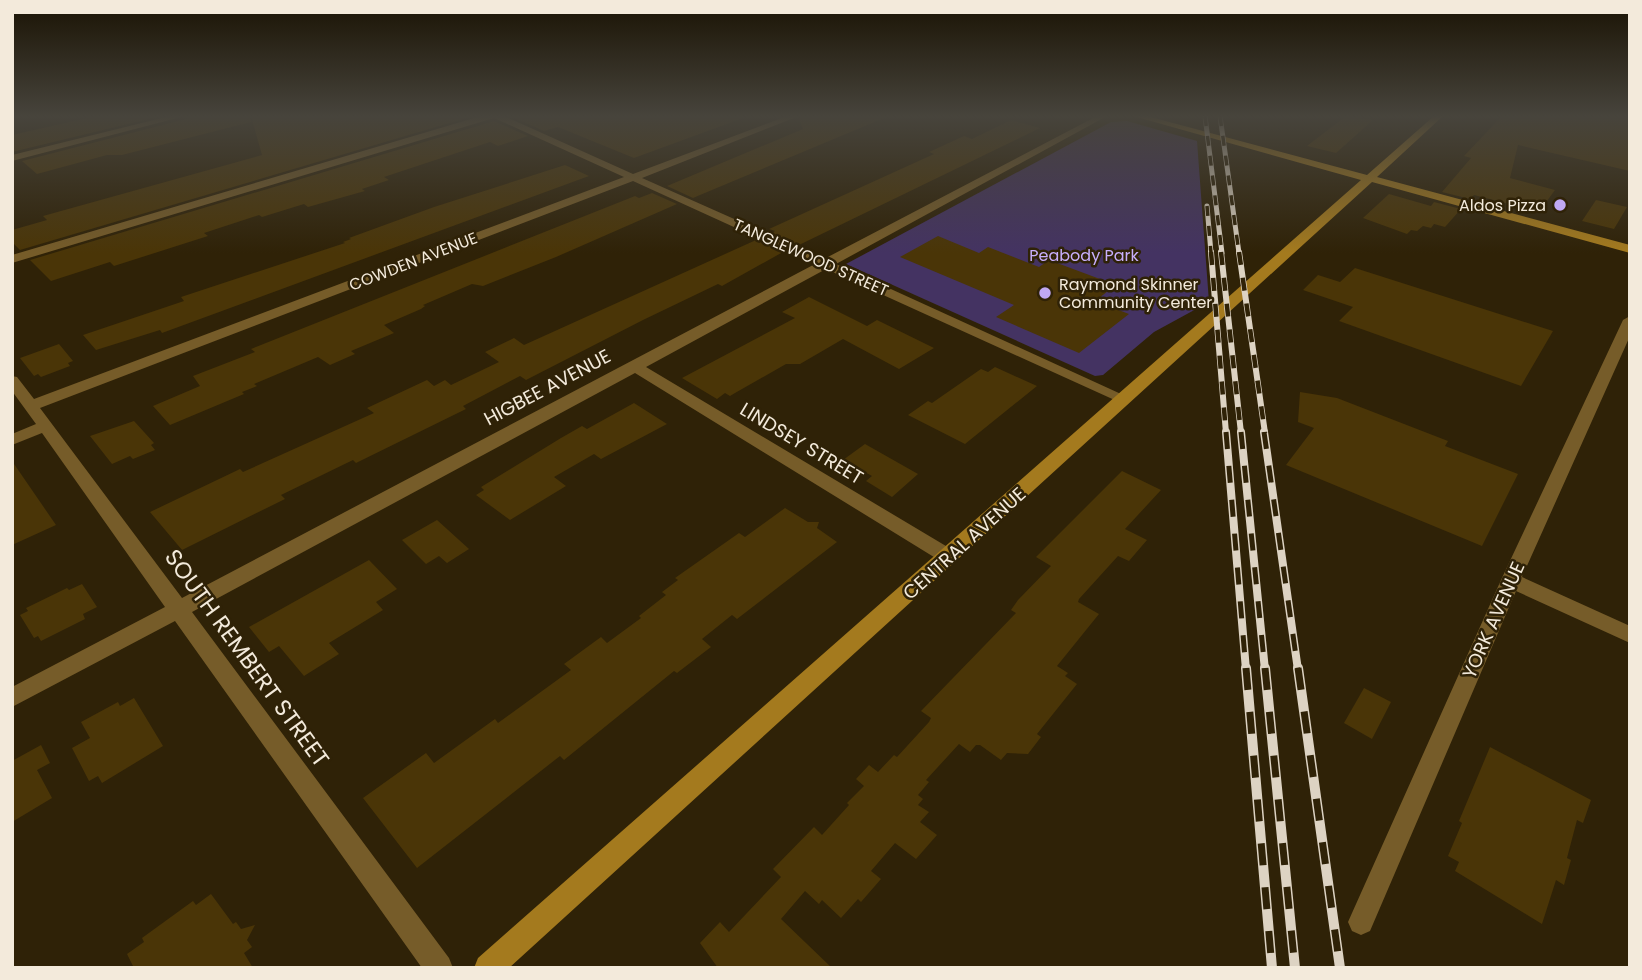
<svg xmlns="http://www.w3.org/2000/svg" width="1642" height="980" viewBox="0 0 1642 980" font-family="Poppins,sans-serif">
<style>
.green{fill:#443362}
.building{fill:#4a3507}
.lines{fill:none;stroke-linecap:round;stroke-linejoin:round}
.street{fill:#765c29;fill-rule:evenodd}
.secondary{fill:#a47a1e;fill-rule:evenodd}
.rail-far3-casing{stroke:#ddd3c3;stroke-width:5}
.rail-far2-casing{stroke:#ddd3c3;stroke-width:6}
.rail-far1-casing{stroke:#ddd3c3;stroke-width:8}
.rail-casing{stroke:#ddd3c3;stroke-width:10}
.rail-far3{stroke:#2f2207;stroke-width:3.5;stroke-dasharray:10;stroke-linecap:butt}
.rail-far2{stroke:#2f2207;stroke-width:4.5;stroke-dasharray:13;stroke-linecap:butt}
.rail-far1{stroke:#2f2207;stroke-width:5;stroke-dasharray:17;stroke-linecap:butt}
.rail{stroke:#2f2207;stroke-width:7;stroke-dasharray:22;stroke-linecap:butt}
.poi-dot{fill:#c0a8f3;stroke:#2f2207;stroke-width:2.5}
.labels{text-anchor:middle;stroke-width:5;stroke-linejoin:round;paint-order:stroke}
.far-poi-label{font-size:16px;fill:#f3eadb;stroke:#2f2207;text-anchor:end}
.far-park-label{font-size:16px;fill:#c8affd;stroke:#2f2207}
.far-street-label{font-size:16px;fill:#f3eadb;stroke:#2f2207}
.street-label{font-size:19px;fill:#f3eadb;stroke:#2f2207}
.near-street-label{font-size:23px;fill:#f3eadb;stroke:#2f2207}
</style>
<rect width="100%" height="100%" fill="#2f2207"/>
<!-- green -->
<polygon class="green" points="1127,121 1197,141 1209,302 1154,332 1103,375 1095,376 846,264 1111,122"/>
<!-- building -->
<g class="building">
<polygon points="96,116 161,116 12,152 12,135"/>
<polygon points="188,116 250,116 251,122 122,155 107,155 37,174 22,161 186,119"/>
<polygon points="251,116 473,116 20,250 12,242 12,230 47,220 43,216 262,155"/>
<polygon points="510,116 743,116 743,118 634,158 558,127 544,131"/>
<polygon points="802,116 889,116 700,195 693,198 667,186 803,129 799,119"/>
<polygon points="1346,116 1373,120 1336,153 1307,146"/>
<polygon points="1502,116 1630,117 1630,171 1518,145 1510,178 1555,190 1539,212 1474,195 1470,199 1442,192 1471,158 1464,156"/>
<polygon points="1011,120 1040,128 799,245 772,233 775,231 769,229 934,154 929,152 964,136 972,139"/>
<polygon points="494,121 528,136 498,146 490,142 384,177 389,180 362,189 365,191 308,207 304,204 262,217 259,215 204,233 208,236 114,266 110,262 51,281 30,260"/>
<polygon points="565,165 589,176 162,333 160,330 96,350 83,335 184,301 181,297 345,243 343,242 351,239 349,238 434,207"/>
<polygon points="652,193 677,204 556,257 483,286 472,284 423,305 425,306 421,309 384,325 394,333 351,351 355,354 330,365 318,357 254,384 257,386 242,392 244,394 170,425 153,406 200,386 193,376 255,352 251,349 635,196 639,198"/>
<polygon points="1389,194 1431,206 1434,202 1461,209 1445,227 1434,224 1431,228 1423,226 1417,231 1411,230 1407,234 1363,218"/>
<polygon points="1596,200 1627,207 1614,229 1582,221"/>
<polygon points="938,236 979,253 988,247 1039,267 1049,260 1116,285 1095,301 1129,314 1079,353 996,317 1014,305 900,257"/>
<polygon points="756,240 783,252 722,286 718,284 643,320 526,380 520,376 463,406 466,409 356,463 353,460 281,495 285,499 182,550 150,512 240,469 243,472 374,413 367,408 427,380 434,386 445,380 451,385 499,362 485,352 514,338 524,345"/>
<polygon points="1355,268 1553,331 1521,386 1339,321 1353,307 1303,290 1318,275 1340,282"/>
<polygon points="809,297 867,326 877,320 934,348 899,369 843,339 800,364 786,364 735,393 730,396 725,393 717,399 682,378 795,318 782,312"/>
<polygon points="59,344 73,361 68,363 70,366 41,377 38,374 34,376 20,358"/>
<polygon points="995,367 1037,386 965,444 908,415 928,401 932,403 981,369 988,372"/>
<polygon points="1300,392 1337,398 1448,441 1445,446 1518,474 1482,546 1286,465 1314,428 1298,422"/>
<polygon points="634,403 667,424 601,459 594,454 554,477 566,486 510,520 476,495 484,490 481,487 561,438 582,426 587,429"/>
<polygon points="134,421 154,443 151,445 155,450 133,459 130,456 112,464 90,436"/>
<polygon points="865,444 918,474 892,497 866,481 872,476 843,460"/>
<polygon points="12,461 56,525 12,545"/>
<polygon points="1122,471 1161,490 1125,529 1147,540 1129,561 1118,556 1079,599 1078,602 1099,614 1057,666 1068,673 1065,676 1077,684 1037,734 1041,737 1028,754 1007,753 1001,760 980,745 976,745 970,752 959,744 926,780 929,782 918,795 923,799 918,805 929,812 920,822 937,835 916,859 895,843 871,871 881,879 861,902 858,899 841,918 822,900 819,904 805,891 781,919 832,968 718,968 700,943 720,922 729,932 781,877 773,869 814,827 822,835 849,805 847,803 864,786 856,779 869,765 878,772 894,755 897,757 929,722 931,718 921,711 1016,613 1011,610 1018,600 1051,566 1036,557"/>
<polygon points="785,508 808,522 819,522 817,528 837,542 737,619 732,615 702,639 711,647 677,673 674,671 564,760 560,756 417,868 363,798 426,753 434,763 495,719 498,723 571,670 564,664 601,637 607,643 641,618 639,616 666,595 662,592 678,580 675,578 739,533 745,537"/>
<polygon points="437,520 469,549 447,563 439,556 426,564 402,540"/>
<polygon points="369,560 397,589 376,602 383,610 329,643 339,654 304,676 279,646 269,652 249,627"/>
<polygon points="82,584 97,607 83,614 85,619 41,641 38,636 34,638 20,615 28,611 26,608 67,588 69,590"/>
<polygon points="1364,688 1391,702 1372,739 1344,723"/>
<polygon points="134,698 163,746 102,783 98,776 89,781 72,748 90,738 81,722 118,702 120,706"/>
<polygon points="41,745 50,763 37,770 52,798 12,822 12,761"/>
<polygon points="1490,747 1591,800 1583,823 1577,820 1567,858 1571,860 1564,885 1556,880 1542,924 1455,871 1459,862 1448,856 1462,823 1459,821"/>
<polygon points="211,894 233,924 236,922 241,929 255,925 247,940 252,947 244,953 253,968 134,968 127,954 144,942 142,938 193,901 196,905"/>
</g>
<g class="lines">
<!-- street -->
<g class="street">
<polygon points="170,116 185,116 12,161 12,155"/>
<path d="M481,116H504L633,174L787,116H799L642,178L824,259L1097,116H1107L836,264L1132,399L1124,404L1119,402L826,269L646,367L956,552L958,557L956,562H942L635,373L192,612L449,958L453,968H422L175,621L12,707V687L165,607L42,433L12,445V434L36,424L12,391V376L17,377L34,399L624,177L494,118L12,263V255ZM633,181L815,264L182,598L40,408Z"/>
<polygon points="1630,316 1630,336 1522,577 1630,626 1630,643 1516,591 1370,931 1361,935 1352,931 1348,922 1352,913 1501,580 1623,320"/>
</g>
<!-- secondary -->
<polygon class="secondary" points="1133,116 1147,116 1367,175 1434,116 1443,116 1377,177 1630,245 1630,253 1372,182 509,968 474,968 478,958 1361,180"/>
<!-- rail-far3 casing -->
<g class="rail-far3-casing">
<g id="rail-far3">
<polyline points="1205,116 1222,253"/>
<polyline points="1220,116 1239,253"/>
<polyline points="1207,206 1211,253"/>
</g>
</g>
<!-- rail-far2 casing -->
<g class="rail-far2-casing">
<g id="rail-far2">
<polyline points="1211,252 1226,433"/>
<polyline points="1221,252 1241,433"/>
<polyline points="1239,252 1265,433"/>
</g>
</g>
<!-- rail-far1 casing -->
<g class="rail-far1-casing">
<g id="rail-far1">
<polyline points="1226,432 1246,670"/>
<polyline points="1241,432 1265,670"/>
<polyline points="1264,432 1298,670"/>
</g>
</g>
<!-- rail casing -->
<g class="rail-casing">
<g id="rail">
<polyline points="1246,668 1272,968"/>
<polyline points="1265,668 1295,968"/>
<polyline points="1298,668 1340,968"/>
</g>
</g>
<!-- rail-far3 -->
<use href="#rail-far3" class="rail-far3"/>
<!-- rail-far2 -->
<use href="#rail-far2" class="rail-far2"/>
<!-- rail-far1 -->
<use href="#rail-far1" class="rail-far1"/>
<!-- rail -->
<use href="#rail" class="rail"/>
</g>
<!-- sky -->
<linearGradient id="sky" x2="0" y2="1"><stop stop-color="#1a1304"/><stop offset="0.46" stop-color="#47443c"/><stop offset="1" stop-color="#47443c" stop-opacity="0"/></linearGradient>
<rect width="1642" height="253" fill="url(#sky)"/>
<!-- markers -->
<g class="poi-dot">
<circle cx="1560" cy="205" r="7"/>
<circle cx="1045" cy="293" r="7"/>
</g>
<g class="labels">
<!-- far-poi labels -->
<g class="far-poi-label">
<text x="1546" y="211">Aldos Pizza</text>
<text x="1059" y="290" text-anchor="start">Raymond Skinner<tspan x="1059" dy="18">Community Center</tspan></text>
</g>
<!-- far-park labels -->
<g class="far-park-label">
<text x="1084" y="261">Peabody Park</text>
</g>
<!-- far-street labels -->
<g class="far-street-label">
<text transform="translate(811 257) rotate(24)" y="6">TANGLEWOOD STREET</text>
<text transform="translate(413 261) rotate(-21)" y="6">COWDEN AVENUE</text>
</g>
<!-- street labels -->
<g class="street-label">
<text transform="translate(547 387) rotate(-28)" y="7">HIGBEE AVENUE</text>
<text transform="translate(802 443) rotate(31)" y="7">LINDSEY STREET</text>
<text transform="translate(964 543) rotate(-42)" y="7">CENTRAL AVENUE</text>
<text transform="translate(1493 620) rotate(-66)" y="7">YORK AVENUE</text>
</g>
<!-- near-street labels -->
<g class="near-street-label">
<text transform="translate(247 658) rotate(54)" y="8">SOUTH REMBERT STREET</text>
</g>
</g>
<!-- border -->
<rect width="1642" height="980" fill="none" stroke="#f3eadb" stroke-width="28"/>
</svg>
